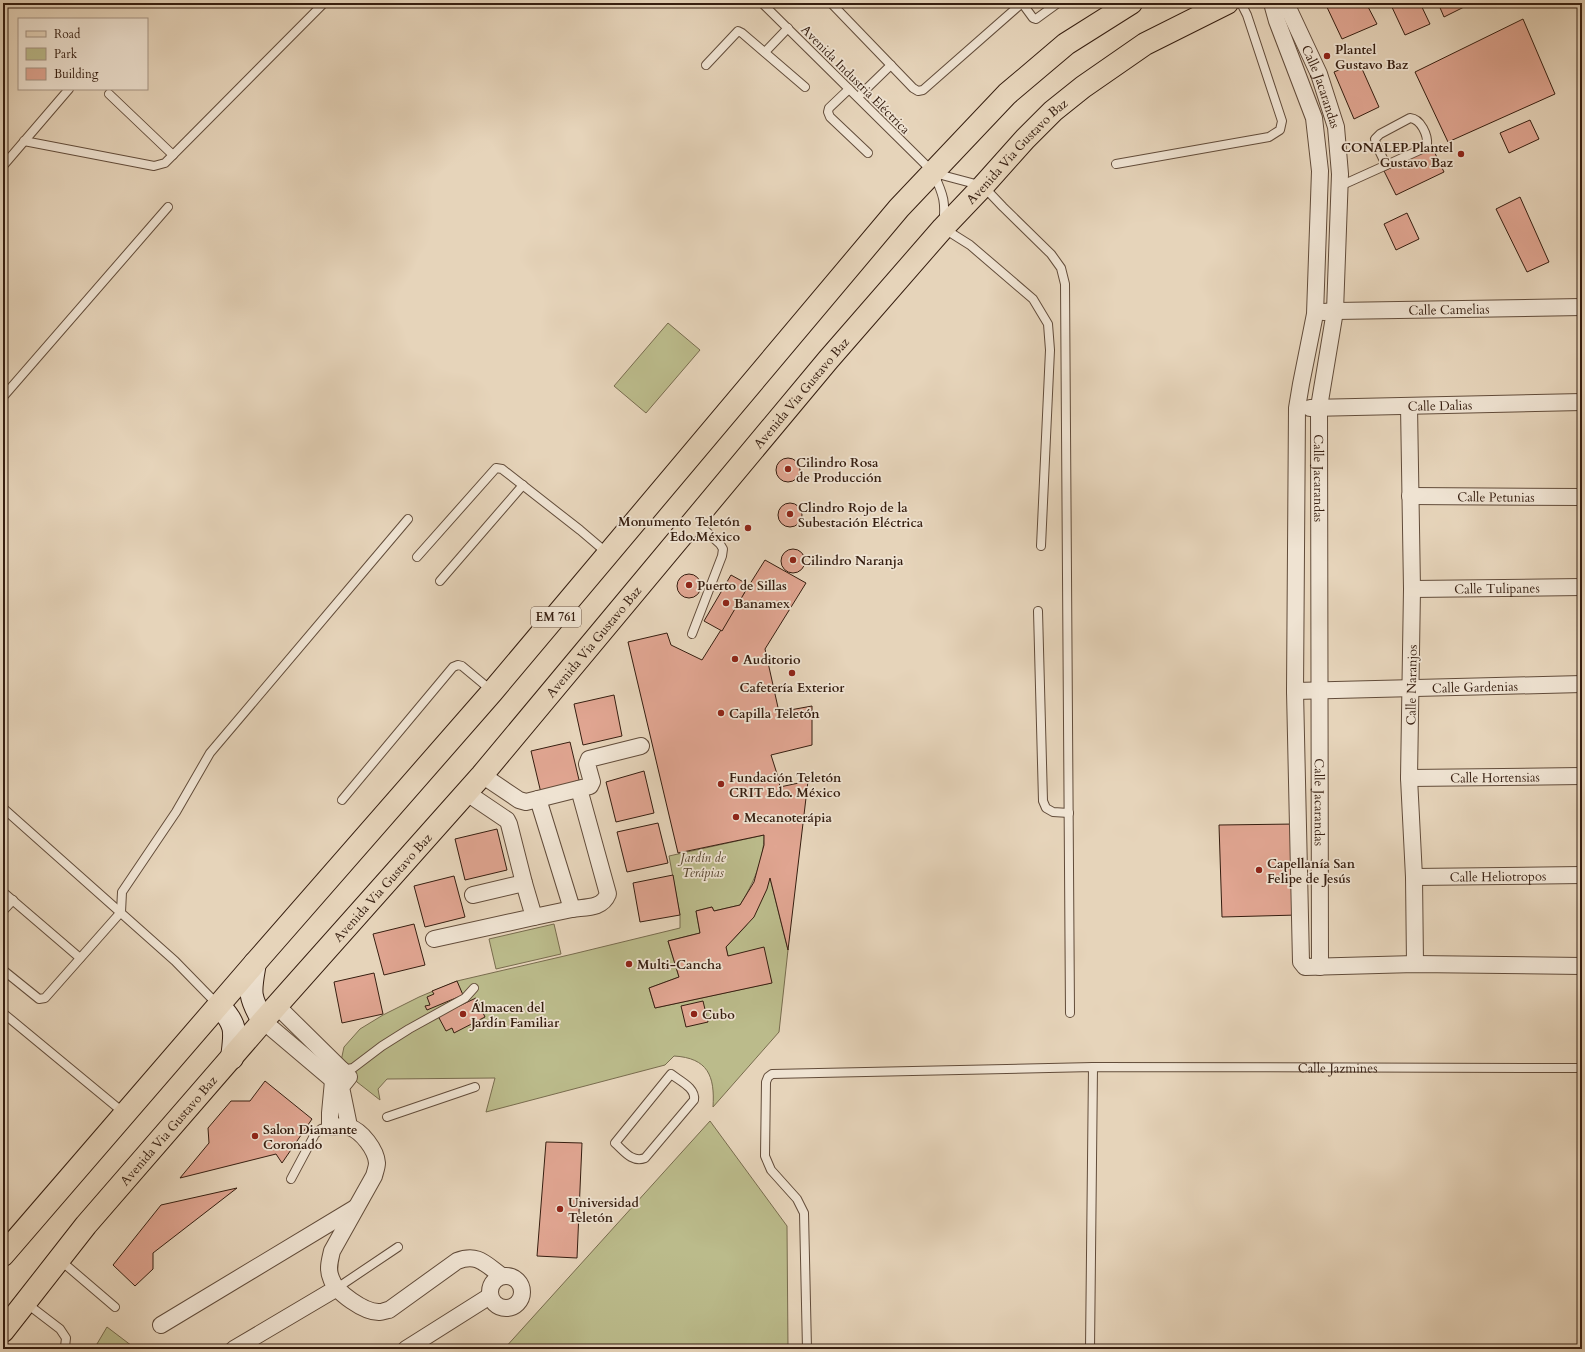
<svg xmlns="http://www.w3.org/2000/svg" width="1585" height="1352" viewBox="0 0 1585 1352" font-family="Cardo,serif">
<style>
.green{fill:#bbbb8b;stroke:#786c4e}
.building{fill:#e0a591;stroke:#361e10}
.lines{fill:none;stroke-linecap:round;stroke-linejoin:round}
.lane-casing{stroke:#624c3a;stroke-width:10}
.street-casing{stroke:#624c3a;stroke-width:18}
.secondary-casing{stroke:#361e10;stroke-width:24}
.primary-casing{stroke:#361e10;stroke-width:24}
.lane{stroke:#efe3d2;stroke-width:8}
.street{stroke:#efe3d2;stroke-width:16}
.secondary{stroke:#efe3d2;stroke-width:22}
.primary{stroke:#e6d4ba;stroke-width:22}
.poi-dot{fill:#8f2418;stroke:#efe3d2;stroke-width:1.5}
.labels{text-anchor:middle;stroke-width:3.5;stroke-linejoin:round;paint-order:stroke}
.shield{fill:#efe3d2;stroke:#6e594a;stroke-width:1}
.shield-label{font-size:12px;font-weight:bold;fill:#361e10}
.poi-label{font-size:13px;font-weight:bold;fill:#361e10;stroke:#efe3d2;text-anchor:start}
.street-label{font-size:13px;fill:#361e10;stroke:#efe3d2}
.park-label{font-size:13px;font-style:italic;fill:#57452f;stroke:#efe3d2}
</style>
<rect width="100%" height="100%" fill="#e6d4ba"/>
<filter id="stains"><feTurbulence type="fractalNoise" baseFrequency=".005" numOctaves="4"/><feColorMatrix values="0 0 0 0 .2 0 0 0 0 .09 0 0 0 0 .02 0 0 0 .5 -.17"/></filter>
<radialGradient id="worn" r=".72"><stop offset=".6" stop-color="#630" stop-opacity="0"/><stop offset="1" stop-color="#630" stop-opacity=".3"/></radialGradient>
<!-- green -->
<g class="green">
<polygon points="668,323 700,350 646,413 614,386"/>
<path d="M764,835C764,860 753,884 740,905L714,911L712,907L696,911L700,933L668,941L679,977L649,988L655,1008L771,983L728,956L726,947L746,926L770,878L788,950L779,1032L713,1107C715,1076 708,1058 674,1056L665,1065L486,1112L495,1078L387,1079L378,1089L380,1100L357,1082L341,1061L344,1047L360,1029L383,1015L419,997L457,981L573,954L680,928V915L669,856Z"/>
<polygon points="554,924 561,954 496,969 489,939"/>
<polygon points="710,1121 787,1226 788,1349 504,1349"/>
<polygon points="107,1327 136,1349 94,1349"/>
</g>
<!-- building -->
<g class="building">
<polygon points="1325,3 1366,3 1377,24 1342,39"/>
<polygon points="1390,3 1420,3 1430,24 1405,35"/>
<polygon points="1438,3 1467,3 1468,5 1444,17"/>
<polygon points="1523,19 1555,94 1448,142 1415,72"/>
<polygon points="1359,62 1379,107 1354,119 1334,72"/>
<polygon points="1530,120 1539,139 1509,153 1500,133"/>
<polygon points="1432,147 1444,172 1396,195 1384,171"/>
<polygon points="1520,197 1549,262 1527,272 1496,209"/>
<polygon points="1407,213 1419,239 1396,250 1384,224"/>
<circle cx="788" cy="470" r="12"/>
<circle cx="790" cy="515" r="12"/>
<circle cx="793" cy="561" r="12"/>
<polygon points="765,560 806,583 765,649 779,712 812,706 812,745 771,755 778,777 780,787 808,781 788,950 770,878 767,889 754,917 726,947 728,956 764,947 772,983 655,1008 649,988 679,977 668,941 700,933 696,911 712,907 714,911 740,905 754,882 764,845 764,835 678,853 628,642 667,633 671,645 702,660"/>
<circle cx="689" cy="586" r="12"/>
<polygon points="731,575 749,585 722,631 704,621"/>
<polygon points="614,695 622,736 583,745 574,704"/>
<polygon points="570,742 580,784 541,793 531,751"/>
<polygon points="644,771 654,813 616,822 606,782"/>
<polygon points="658,823 668,863 627,872 617,832"/>
<polygon points="1296,824 1298,915 1222,917 1219,825"/>
<polygon points="497,829 507,870 465,880 455,839"/>
<polygon points="673,875 680,915 640,922 633,883"/>
<polygon points="454,876 465,917 425,927 414,886"/>
<polygon points="414,924 425,965 384,975 373,934"/>
<polygon points="374,973 383,1014 342,1023 334,982"/>
<polygon points="457,981 463,995 427,1010 425,1006 430,1005 427,997 434,994 432,991"/>
<polygon points="476,998 485,1017 454,1033 452,1028 446,1031 438,1016"/>
<polygon points="703,1001 708,1022 686,1027 681,1006"/>
<polygon points="265,1081 312,1119 282,1163 276,1154 180,1178 209,1143 208,1128 231,1101 250,1101"/>
<polygon points="546,1142 582,1143 577,1258 537,1256"/>
<polygon points="237,1188 153,1253 153,1269 135,1286 113,1265 161,1205"/>
</g>
<g class="lines">
<!-- lane casing -->
<g class="lane-casing">
<g id="lane">
<path d="M762,3L933,172C944,196 946,202 943,228L970,245L1033,299L1048,324L1050,350L1041,546"/>
<polyline points="831,3 913,88 918,91 923,90 1022,3"/>
<polyline points="1022,3 1033,18 1036,19 1058,3"/>
<polyline points="765,52 788,28"/>
<polyline points="706,65 738,31 742,33 805,87"/>
<polyline points="849,89 829,108 828,112 830,117 868,153"/>
<polyline points="109,94 173,155"/>
<polyline points="858,97 891,65"/>
<polyline points="24,141 154,166 165,163 324,3"/>
<polyline points="1116,164 1269,137 1280,130 1282,121 1247,15 1241,3"/>
<polyline points="3,166 69,89"/>
<polyline points="934,173 983,186 1003,207 1051,254 1061,268 1065,284 1070,1013"/>
<path d="M1340,186L1422,149L1427,145C1428,135 1421,119 1410,118L1380,134L1375,139L1376,144L1386,165"/>
<polyline points="3,397 168,207"/>
<polyline points="417,557 496,468 502,469 580,530 607,553"/>
<polyline points="440,581 523,485"/>
<polyline points="1038,611 1043,801 1046,808 1053,812 1069,813"/>
<polyline points="692,634 722,556 723,549 720,544 695,521"/>
<polyline points="342,800 453,667 458,665 462,666 492,691"/>
<polyline points="3,808 175,961 218,1005"/>
<polyline points="3,892 80,958"/>
<polyline points="3,911 13,900"/>
<polyline points="3,970 39,999 45,998 121,912 122,892 176,812 210,753 408,519"/>
<polyline points="3,1013 124,1113"/>
<polyline points="342,1070 353,1068 382,1046 409,1029 465,998 474,988"/>
<path d="M671,1074C680,1081 696,1088 694,1100L645,1158C632,1163 624,1151 615,1143Z"/>
<polyline points="387,1117 475,1087"/>
<polyline points="291,1179 315,1134 321,1129 330,1127"/>
<polyline points="60,1260 115,1307"/>
<polyline points="337,1288 398,1247"/>
<polyline points="26,1303 60,1329 66,1338 65,1347 63,1349"/>
<path id="s1" d="M807,1349L804,1213L797,1199L771,1170L765,1156L766,1082L768,1077L772,1074L1093,1067L1582,1068"/>
<polyline points="1090,1349 1093,1067"/>
</g>
</g>
<!-- street casing -->
<g class="street-casing">
<g id="street">
<polyline points="1272,3 1277,21 1314,118 1320,171 1315,314 1301,384 1297,408 1295,691 1301,962 1305,967 1415,964 1582,966"/>
<path id="s2" d="M1282,3L1290,12L1319,74L1336,127L1340,174L1335,311L1319,407L1320,967"/>
<path id="s3" d="M1324,312L1335,311L1582,307"/>
<polyline points="1409,406 1412,589 1409,778 1414,877 1415,964"/>
<path id="s4" d="M1310,408L1582,402"/>
<path id="s5" d="M1410,496L1582,497"/>
<path id="s6" d="M1412,589L1582,587"/>
<path id="s7" d="M1295,691L1582,684"/>
<polyline points="482,775 519,800 526,802 590,786 592,782 587,764 589,759 641,746"/>
<path id="s8" d="M1409,778L1582,776"/>
<path d="M538,799L572,909C586,907 602,909 608,894L579,789"/>
<path id="s9" d="M1414,877L1582,875"/>
<polyline points="473,895 524,883"/>
<polyline points="534,917 572,909"/>
<polyline points="434,939 534,917 524,883 509,824 507,820 467,793"/>
<polyline points="277,1006 349,1077 341,1087 349,1126"/>
<polyline points="263,1021 341,1087"/>
<path d="M342,1070L333,1081L330,1113V1127C336,1127 344,1125 349,1127C362,1131 376,1150 377,1163C377,1167 375,1172 374,1176L332,1251C330,1260 327,1269 331,1278C335,1292 365,1313 380,1312C383,1312 386,1310 389,1310L457,1261C478,1253 485,1264 502,1276"/>
<circle cx="506" cy="1292" r="16"/>
<polyline points="161,1325 355,1208"/>
<polyline points="234,1349 337,1288"/>
<polyline points="406,1349 490,1296"/>
</g>
</g>
<!-- secondary casing -->
<g class="secondary-casing">
<g id="secondary">
<path d="M255,963C250,992 248,995 263,1021"/>
<path d="M219,1006C238,1025 235,1033 232,1058"/>
</g>
</g>
<!-- primary casing -->
<g class="primary-casing">
<g id="primary">
<polyline points="3,1255 255,963 492,692 899,208 1007,94 1066,44 1131,3"/>
<path id="s10" d="M3,1331L86,1225L263,1021L482,775L828,360L943,228L983,186L1025,139L1053,111L1083,87L1145,44L1227,3"/>
</g>
</g>
<!-- lane -->
<use href="#lane" class="lane"/>
<!-- street -->
<use href="#street" class="street"/>
<!-- secondary -->
<use href="#secondary" class="secondary"/>
<!-- primary -->
<use href="#primary" class="primary"/>
</g>
<!-- markers -->
<g class="poi-dot">
<circle cx="1327" cy="56" r="4"/>
<circle cx="1461" cy="154" r="4"/>
<circle cx="788" cy="469" r="4"/>
<circle cx="790" cy="514" r="4"/>
<circle cx="748" cy="528" r="4"/>
<circle cx="793" cy="560" r="4"/>
<circle cx="689" cy="585" r="4"/>
<circle cx="726" cy="603" r="4"/>
<circle cx="735" cy="659" r="4"/>
<circle cx="792" cy="673" r="4"/>
<circle cx="721" cy="713" r="4"/>
<circle cx="721" cy="784" r="4"/>
<circle cx="736" cy="817" r="4"/>
<circle cx="1259" cy="870" r="4"/>
<circle cx="629" cy="964" r="4"/>
<circle cx="463" cy="1014" r="4"/>
<circle cx="694" cy="1014" r="4"/>
<circle cx="255" cy="1136" r="4"/>
<circle cx="560" cy="1209" r="4"/>
</g>
<g class="labels">
<!-- shield labels -->
<rect class="shield" x="531" y="607" width="50" height="20" rx="3"/>
<g class="shield-label">
<text x="556" y="621">EM 761</text>
</g>
<!-- poi labels -->
<g class="poi-label">
<text x="1335" y="54">Plantel<tspan x="1335" dy="15">Gustavo Baz</tspan></text>
<text x="1453" y="152" text-anchor="end">CONALEP Plantel<tspan x="1453" dy="15">Gustavo Baz</tspan></text>
<text x="796" y="467">Cilindro Rosa<tspan x="796" dy="15">de Producción</tspan></text>
<text x="798" y="512">Clindro Rojo de la<tspan x="798" dy="15">Subestación Eléctrica</tspan></text>
<text x="740" y="526" text-anchor="end">Monumento Teletón<tspan x="740" dy="15">Edo.México</tspan></text>
<text x="801" y="565">Cilindro Naranja</text>
<text x="697" y="590">Puerto de Sillas</text>
<text x="734" y="608">Banamex</text>
<text x="743" y="664">Auditorio</text>
<text x="792" y="692" text-anchor="middle">Cafetería Exterior</text>
<text x="729" y="718">Capilla Teletón</text>
<text x="729" y="782">Fundación Teletón<tspan x="729" dy="15">CRIT Edo. México</tspan></text>
<text x="744" y="822">Mecanoterápia</text>
<text x="1267" y="868">Capellanía San<tspan x="1267" dy="15">Felipe de Jesús</tspan></text>
<text x="637" y="969">Multi-Cancha</text>
<text x="471" y="1012">Álmacen del<tspan x="471" dy="15">Jardín Familiar</tspan></text>
<text x="702" y="1019">Cubo</text>
<text x="263" y="1134">Salon Diamante<tspan x="263" dy="15">Coronado</tspan></text>
<text x="568" y="1207">Universidad<tspan x="568" dy="15">Teletón</tspan></text>
</g>
<!-- street labels -->
<g class="street-label">
<text transform="translate(856 79) rotate(45)" y="5">Avenida Industria Eléctrica</text>
<text dy="5" stroke="none"><textPath href="#s2" startOffset="93">Calle Jacarandas</textPath></text>
<text dy="5" stroke="none"><textPath href="#s10" startOffset="1556">Avenida Via Gustavo Baz</textPath></text>
<text dy="5" stroke="none"><textPath href="#s3" startOffset="125">Calle Camelias</textPath></text>
<text dy="5" stroke="none"><textPath href="#s10" startOffset="1232">Avenida Via Gustavo Baz</textPath></text>
<text dy="5" stroke="none"><textPath href="#s4" startOffset="130">Calle Dalias</textPath></text>
<text dy="5" stroke="none"><textPath href="#s2" startOffset="489">Calle Jacarandas</textPath></text>
<text dy="5" stroke="none"><textPath href="#s5" startOffset="86">Calle Petunias</textPath></text>
<text dy="5" stroke="none"><textPath href="#s6" startOffset="85">Calle Tulipanes</textPath></text>
<text dy="5" stroke="none"><textPath href="#s10" startOffset="908">Avenida Via Gustavo Baz</textPath></text>
<text transform="translate(1411 685) rotate(-89)" y="5">Calle Naranjos</text>
<text dy="5" stroke="none"><textPath href="#s7" startOffset="180">Calle Gardenias</textPath></text>
<text dy="5" stroke="none"><textPath href="#s8" startOffset="86">Calle Hortensias</textPath></text>
<text dy="5" stroke="none"><textPath href="#s2" startOffset="813">Calle Jacarandas</textPath></text>
<text dy="5" stroke="none"><textPath href="#s9" startOffset="84">Calle Heliotropos</textPath></text>
<text dy="5" stroke="none"><textPath href="#s10" startOffset="584">Avenida Via Gustavo Baz</textPath></text>
<text dy="5" stroke="none"><textPath href="#s1" startOffset="856">Calle Jazmines</textPath></text>
<text dy="5" stroke="none"><textPath href="#s10" startOffset="260">Avenida Via Gustavo Baz</textPath></text>
</g>
<!-- park labels -->
<g class="park-label">
<text x="703" y="862">Jardín de<tspan x="703" dy="15">Terápias</tspan></text>
</g>
</g>
<!-- margin -->
<rect width="1585" height="1352" fill="none" stroke="#e6d4ba" stroke-width="16"/>
<rect x="4" y="4" width="1577" height="1344" fill="none" stroke="#361e10" stroke-width="2"/>
<rect x="8" y="8" width="1569" height="1336" fill="none" stroke="#361e10"/>
<!-- legend -->
<rect x="18" y="18" width="130" height="72" fill="#efe3d2" stroke="#a59484"/>
<rect x="26" y="31" width="20" height="6" fill="#e6d4ba" stroke="#a59484"/>
<text x="54" y="38" font-size="12" fill="#361e10">Road</text>
<rect x="26" y="48" width="20" height="12" fill="#bbbb8b" stroke="#a59484"/>
<text x="54" y="58" font-size="12" fill="#361e10">Park</text>
<rect x="26" y="68" width="20" height="12" fill="#e0a591" stroke="#a59484"/>
<text x="54" y="78" font-size="12" fill="#361e10">Building</text>
<rect width="100%" height="100%" filter="url(#stains)"/>
<rect width="100%" height="100%" fill="url(#worn)"/>
</svg>
